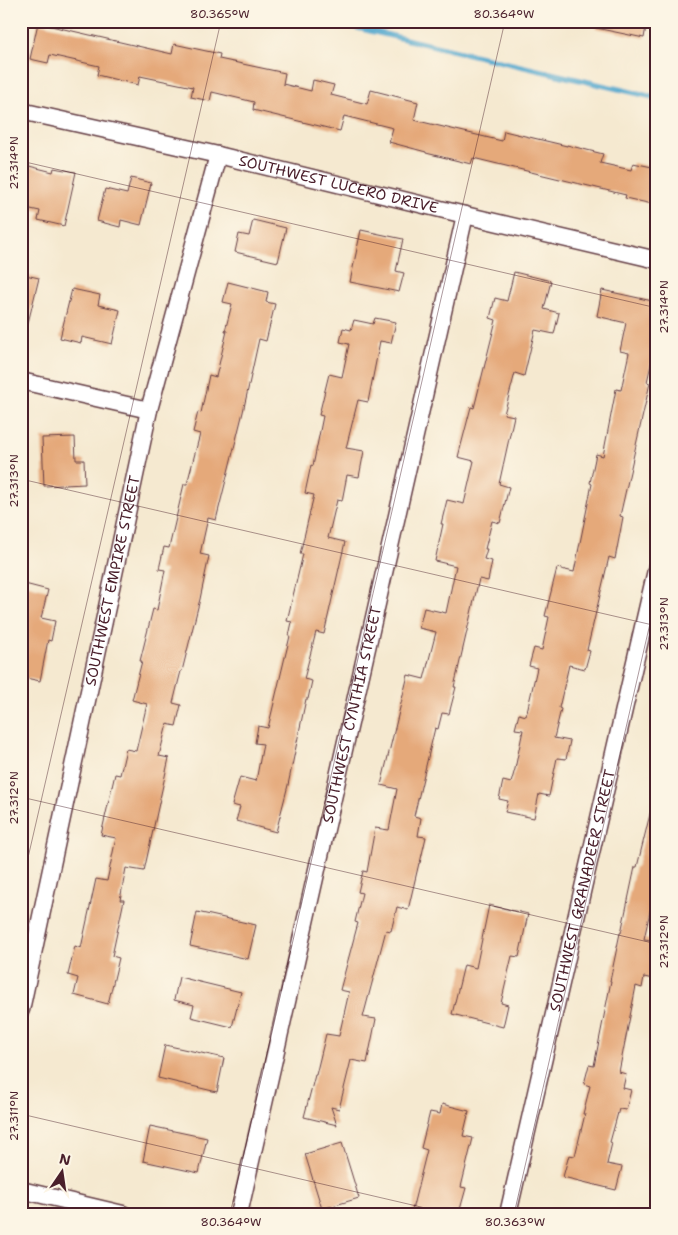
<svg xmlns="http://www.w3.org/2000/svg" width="678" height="1235" viewBox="0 0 678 1235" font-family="'Shantell Sans',sans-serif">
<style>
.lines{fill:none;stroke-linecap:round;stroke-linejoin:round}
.stream{stroke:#50a6cd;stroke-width:5.5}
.building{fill:#e5a97a}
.street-casing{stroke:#643d44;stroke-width:19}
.street{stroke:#fff;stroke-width:16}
.ticks{fill:none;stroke:#4a1f2b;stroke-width:1;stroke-opacity:0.45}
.labels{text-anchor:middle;stroke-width:4;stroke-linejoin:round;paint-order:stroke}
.street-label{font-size:15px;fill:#4a1f2b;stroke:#fcf5e5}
.neatline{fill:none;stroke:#4a1f2b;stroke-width:2}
.ticks-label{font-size:12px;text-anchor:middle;fill:#4a1f2b}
</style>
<rect width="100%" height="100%" fill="#fcf5e5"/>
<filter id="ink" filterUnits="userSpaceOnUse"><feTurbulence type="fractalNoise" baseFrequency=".02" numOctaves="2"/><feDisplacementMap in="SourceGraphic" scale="10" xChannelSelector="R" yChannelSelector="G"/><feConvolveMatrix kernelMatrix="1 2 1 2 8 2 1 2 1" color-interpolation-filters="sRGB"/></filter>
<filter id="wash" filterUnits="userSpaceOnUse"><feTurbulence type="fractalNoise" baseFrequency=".0096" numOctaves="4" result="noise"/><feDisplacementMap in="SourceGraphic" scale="20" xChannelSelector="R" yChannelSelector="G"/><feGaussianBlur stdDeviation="1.12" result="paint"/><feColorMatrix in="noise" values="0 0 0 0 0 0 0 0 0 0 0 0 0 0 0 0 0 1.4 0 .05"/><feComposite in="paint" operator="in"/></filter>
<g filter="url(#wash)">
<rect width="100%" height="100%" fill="#f5e9d0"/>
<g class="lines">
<!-- stream -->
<polyline class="stream" points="328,21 657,98"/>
</g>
<g id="blocks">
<!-- building -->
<g class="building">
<polygon points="596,21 647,21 644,38 596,28"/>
<polygon points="38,23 172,54 174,44 220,54 219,59 285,73 283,84 311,91 313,80 334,85 331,95 367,104 371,90 418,102 414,120 502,141 504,131 567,146 567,145 603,154 600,163 631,170 633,163 657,168 657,205 625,198 626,195 473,158 471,164 426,153 426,152 389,142 393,128 344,116 340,131 253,110 254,102 212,92 210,101 191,97 193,87 140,76 138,85 97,75 99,66 50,55 48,63 30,59"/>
<polygon points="25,165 53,172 54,168 76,172 64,226 38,220 40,211 21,207 21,182"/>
<polygon points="131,178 151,183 141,225 121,220 120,227 97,221 105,189 127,194"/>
<polygon points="253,220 286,228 278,262 235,252 239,234 249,236"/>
<polygon points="361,230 403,239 396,271 404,273 399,292 350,282"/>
<polygon points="514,272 551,281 544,309 559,313 554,334 535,330 524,376 515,373 504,414 514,416 499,484 509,487 500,523 492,521 485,549 487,549 484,559 492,561 488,581 479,579 454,687 456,687 449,714 442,713 438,729 435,728 414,816 421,818 418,836 426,837 420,863 419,863 408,910 397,907 391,931 386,930 363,1017 376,1019 367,1063 351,1060 339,1109 331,1107 337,1125 304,1117 315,1075 316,1075 326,1034 339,1036 349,992 340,990 358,923 355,922 362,893 358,892 363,871 367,872 375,828 389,830 397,789 381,785 408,675 424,679 436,632 419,628 424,608 446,613 456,566 435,561 443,524 441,524 447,500 464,504 474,461 458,457 471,407 474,408 496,320 490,318 495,298 507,301"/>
<polygon points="21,274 39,278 27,327 21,326"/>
<polygon points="228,282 268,292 266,302 275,304 266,341 259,339 243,412 216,520 208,518 200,554 209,556 200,599 182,671 181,671 173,703 181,705 176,726 167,724 159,756 169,758 144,871 126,868 120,900 124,900 112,956 119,958 108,1004 74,995 78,978 68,975 75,946 81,948 96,879 107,881 116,838 101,835 115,774 120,775 126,749 136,751 147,704 132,700 142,661 140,661 153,609 157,610 165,570 159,569 164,547 169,548 184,484 187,484 200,434 193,432 198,412 201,413 209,375 216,377 227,331 225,331 232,304 223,302"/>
<polygon points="72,289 100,295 98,305 120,310 112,344 82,337 81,343 60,338"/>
<polygon points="602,290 657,302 657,338 647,382 650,383 620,516 623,517 615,559 609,557 587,650 590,651 585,669 569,665 559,708 561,709 554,738 570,741 566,759 557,758 549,796 539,794 534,818 505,812 508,801 499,799 503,781 511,783 515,769 523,730 515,729 519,714 526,716 537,668 529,666 534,648 542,650 549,617 545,616 557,568 574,572 592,484 590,483 596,454 603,456 616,389 621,390 629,353 620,351 626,323 597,316"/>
<polygon points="375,318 396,322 391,343 380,341 368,402 358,400 346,448 364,451 359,477 347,475 342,501 337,500 328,538 345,542 324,634 316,632 304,679 312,681 308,699 306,699 288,785 276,832 236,821 240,807 232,805 240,777 256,781 263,744 255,743 258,726 268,728 290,636 289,636 292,622 287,621 303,554 300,554 314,495 305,493 311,465 313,466 323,416 319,415 329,374 342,377 349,344 340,342 343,328 351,330 354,320 373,324"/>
<polygon points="75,437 76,460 84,460 85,484 44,486 42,438"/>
<polygon points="21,583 48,590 41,618 55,621 51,641 48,640 40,681 21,677"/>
<polygon points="651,810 657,811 657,908 651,907 644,939 657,941 657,960 653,979 644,977 642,988 636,986 619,1072 626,1074 623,1088 631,1090 626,1110 619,1109 610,1142 612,1143 607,1164 622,1167 616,1190 563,1177 569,1155 575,1156 585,1114 583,1114 590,1086 584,1084 589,1065 594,1066 611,981 610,981 620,933 621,933 635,867 637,867"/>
<polygon points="489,905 528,914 519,957 512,956 501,1003 508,1005 503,1027 452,1014 464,965 476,968"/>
<polygon points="197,912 256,925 248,959 190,946"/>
<polygon points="179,977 241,992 232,1027 191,1017 194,1005 174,1000"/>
<polygon points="165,1045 224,1058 217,1092 158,1078"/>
<polygon points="442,1104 469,1111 463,1136 473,1138 461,1187 466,1188 459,1213 449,1211 448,1214 411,1214 427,1150 421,1148 430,1112 440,1114"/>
<polygon points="150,1126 207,1138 199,1173 143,1161"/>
<polygon points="342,1143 359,1198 322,1209 305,1154"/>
</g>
</g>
</g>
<g filter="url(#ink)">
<use href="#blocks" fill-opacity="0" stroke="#643d44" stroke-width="1"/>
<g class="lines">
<!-- street casing -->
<g class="street-casing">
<g id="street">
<path id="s1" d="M21,111L218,155L465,215L657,260"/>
<polyline points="21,381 149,410"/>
<path id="s2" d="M21,1010L149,410L218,155"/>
<polyline points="21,1190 123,1214"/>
<path id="s3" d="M239,1214L465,215"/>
<path id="s4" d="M508,1214L657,566"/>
</g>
</g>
<!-- street -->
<use href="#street" class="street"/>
</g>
</g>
<!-- ticks -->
<path class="ticks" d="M21,161L657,308M21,479L657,626M21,797L657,944M21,888L221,21M21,1114L451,1214M230,1214L505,21M514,1214L657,593"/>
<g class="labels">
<!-- street labels -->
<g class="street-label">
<text dy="5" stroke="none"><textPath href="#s1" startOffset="326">SOUTHWEST LUCERO DRIVE</textPath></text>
<text dy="5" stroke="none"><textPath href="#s2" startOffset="439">SOUTHWEST EMPIRE STREET</textPath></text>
<text dy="5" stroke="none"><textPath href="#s3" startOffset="512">SOUTHWEST CYNTHIA STREET</textPath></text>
<text dy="5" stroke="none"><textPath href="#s4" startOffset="332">SOUTHWEST GRANADEER STREET</textPath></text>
</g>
</g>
<!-- margin -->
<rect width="678" height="1235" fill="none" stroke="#fcf5e5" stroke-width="55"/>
<!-- north arrow -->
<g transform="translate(62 1172) rotate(13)" stroke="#fcf5e5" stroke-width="4" paint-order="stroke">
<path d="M0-4L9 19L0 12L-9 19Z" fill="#4a1f2b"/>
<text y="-8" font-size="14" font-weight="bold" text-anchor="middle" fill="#4a1f2b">N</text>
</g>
<rect x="28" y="28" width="622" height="1180" class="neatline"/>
<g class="ticks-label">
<text x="220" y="18">80.365°W</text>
<text x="504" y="18">80.364°W</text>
<text transform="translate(14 163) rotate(-90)" y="4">27.314°N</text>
<text transform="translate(664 307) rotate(-90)" y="4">27.314°N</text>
<text transform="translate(14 481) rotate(-90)" y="4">27.313°N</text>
<text transform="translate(664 624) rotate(-90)" y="4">27.313°N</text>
<text transform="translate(14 798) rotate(-90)" y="4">27.312°N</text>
<text transform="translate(664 942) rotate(-90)" y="4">27.312°N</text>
<text transform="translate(14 1116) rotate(-90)" y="4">27.311°N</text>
<text x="231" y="1226">80.364°W</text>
<text x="515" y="1226">80.363°W</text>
</g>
</svg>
